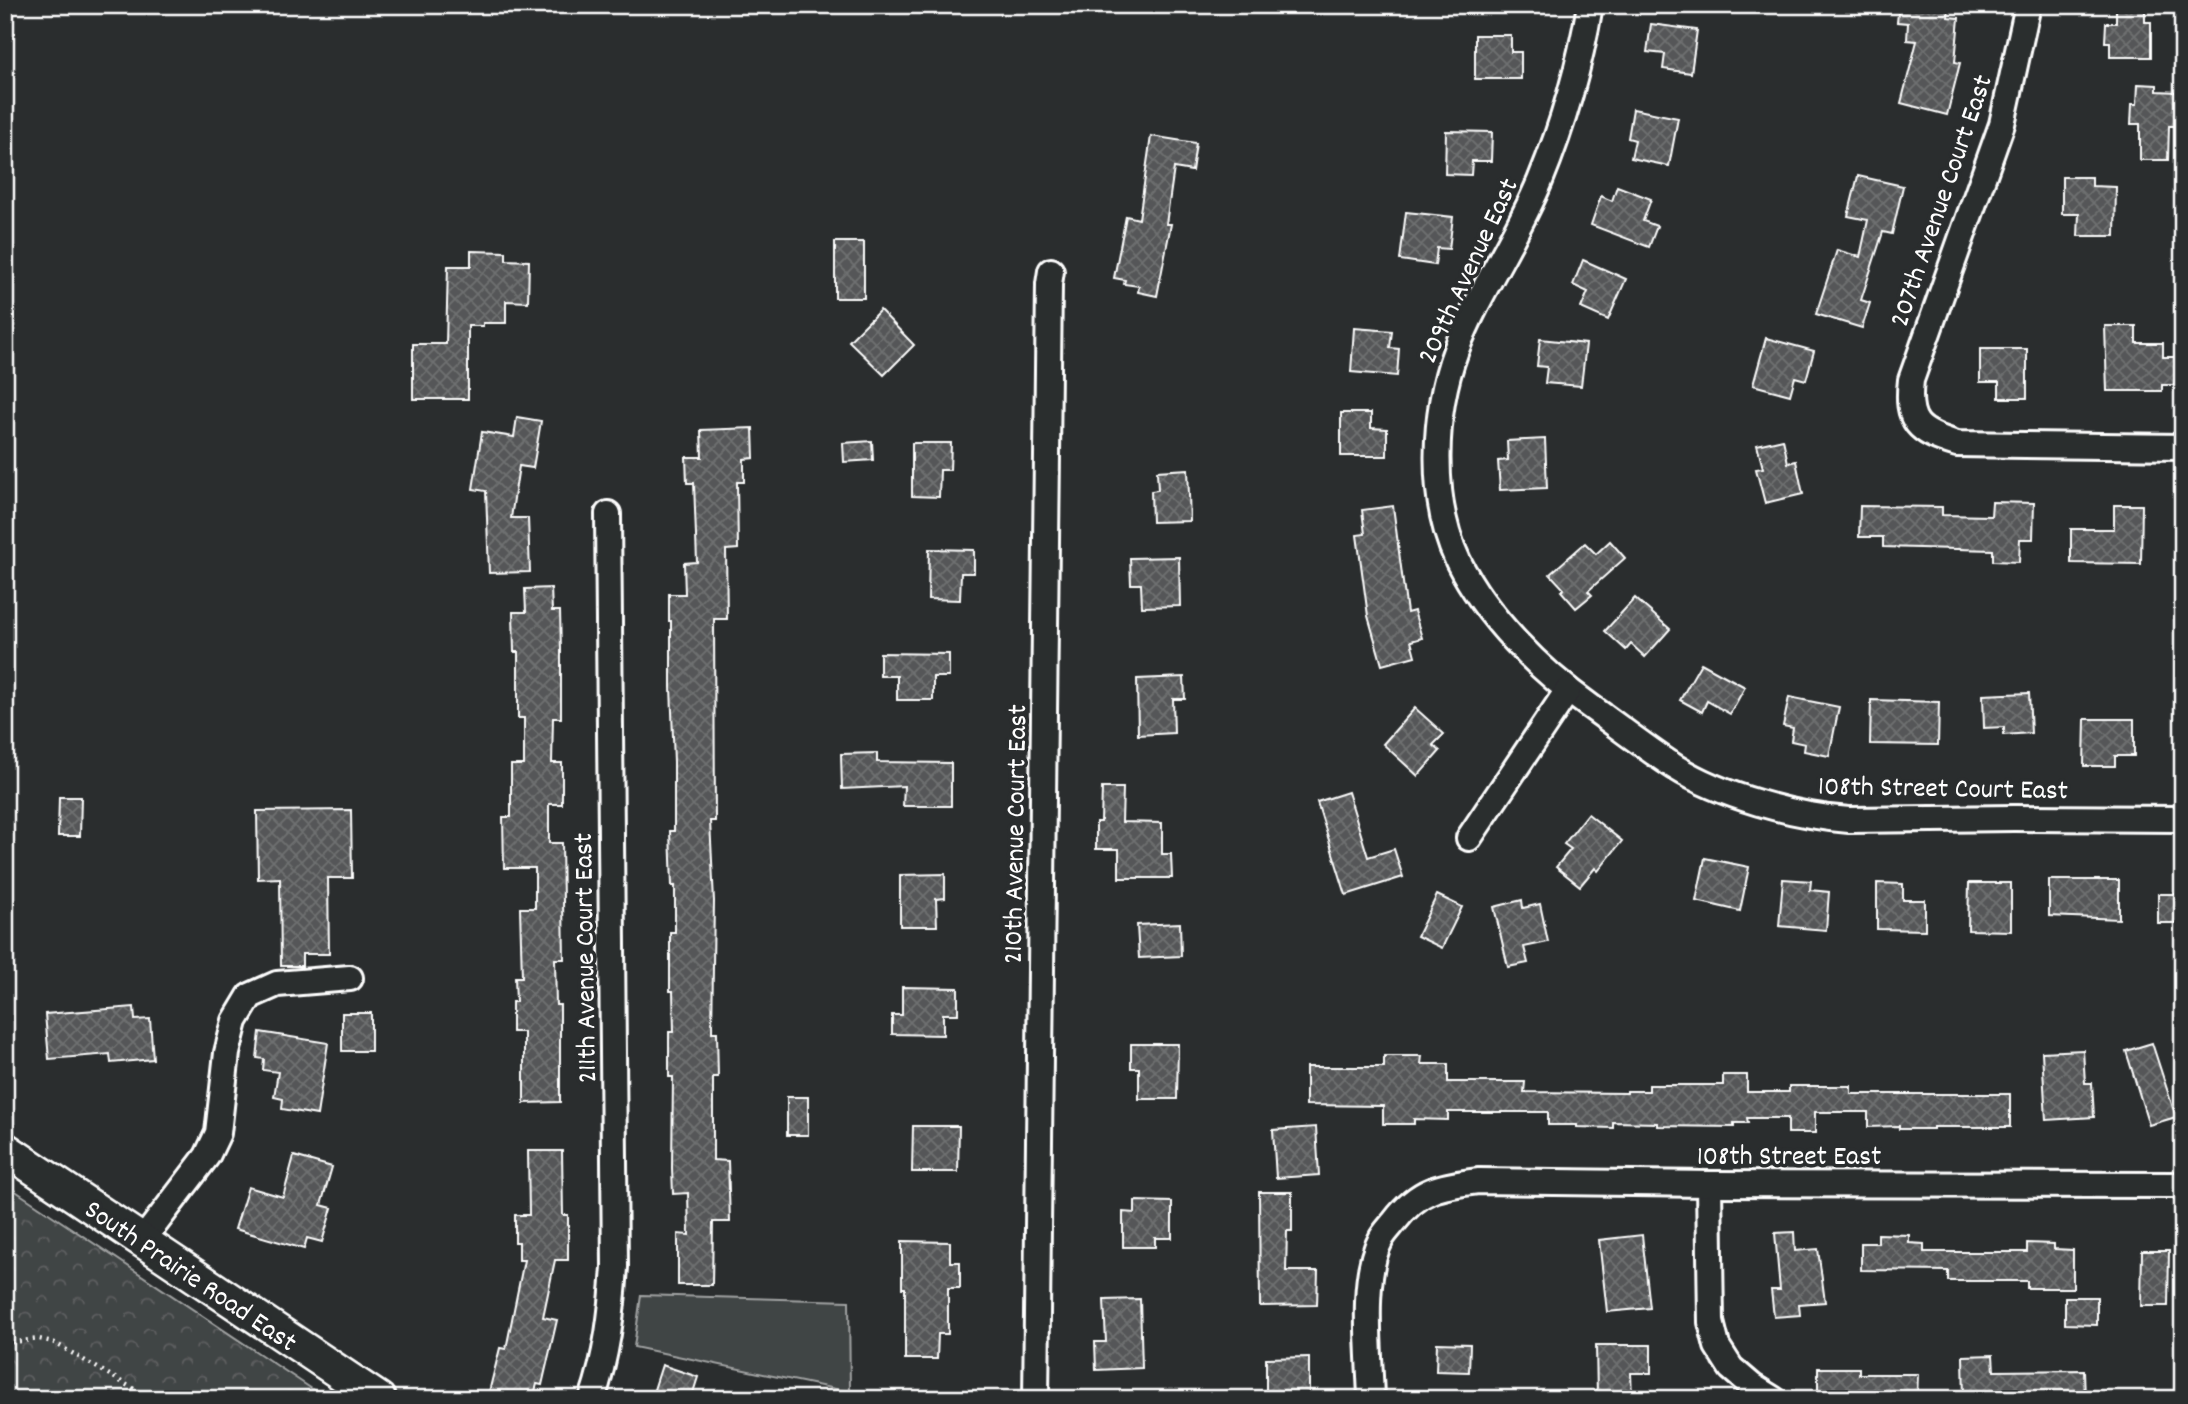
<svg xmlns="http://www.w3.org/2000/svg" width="2188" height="1404" viewBox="0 0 2188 1404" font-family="Dekko,sans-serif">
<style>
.green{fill:#414445;stroke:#a0a2a2;stroke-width:2}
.forest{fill:url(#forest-crowns);stroke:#a0a2a2;stroke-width:2}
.building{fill:url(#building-cross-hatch);stroke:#fff;stroke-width:2}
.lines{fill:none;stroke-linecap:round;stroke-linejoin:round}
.minor-casing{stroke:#fff;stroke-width:30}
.major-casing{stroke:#fff;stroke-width:37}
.path{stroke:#fff;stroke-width:4.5;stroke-dasharray:2 5;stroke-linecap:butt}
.minor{stroke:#2a2d2e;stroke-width:24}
.major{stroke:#2a2d2e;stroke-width:32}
.labels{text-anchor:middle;stroke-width:7;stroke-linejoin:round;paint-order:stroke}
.street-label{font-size:28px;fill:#fff;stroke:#2a2d2e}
</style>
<defs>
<pattern id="forest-crowns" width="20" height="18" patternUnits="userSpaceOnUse" patternTransform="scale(1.75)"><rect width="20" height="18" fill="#414445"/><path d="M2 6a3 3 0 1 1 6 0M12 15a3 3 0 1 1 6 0" fill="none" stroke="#5e6061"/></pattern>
<pattern id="building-cross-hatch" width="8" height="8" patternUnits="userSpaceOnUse" patternTransform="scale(1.75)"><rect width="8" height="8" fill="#555758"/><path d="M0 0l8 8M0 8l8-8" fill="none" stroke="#6e7071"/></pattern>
</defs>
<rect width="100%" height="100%" fill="#2a2d2e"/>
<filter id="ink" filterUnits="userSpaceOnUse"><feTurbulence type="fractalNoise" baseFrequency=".0143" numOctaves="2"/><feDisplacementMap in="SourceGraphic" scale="14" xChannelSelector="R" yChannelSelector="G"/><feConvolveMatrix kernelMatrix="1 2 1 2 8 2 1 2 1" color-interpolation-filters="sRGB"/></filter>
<g filter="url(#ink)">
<!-- green -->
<polygon class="green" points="641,1295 849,1301 850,1392 634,1347"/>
<!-- forest -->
<polygon class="forest" points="5,1184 327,1399 5,1399"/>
<!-- building -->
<g class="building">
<polygon points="1899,5 1949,5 1948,17 1959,18 1955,62 1960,63 1947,115 1901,103 1917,41 1907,40 1908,23 1897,22"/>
<polygon points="2116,5 2145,5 2145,22 2151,22 2151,57 2110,57 2110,42 2105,42 2106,23 2116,23"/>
<polygon points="1651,24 1697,30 1691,73 1663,69 1665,54 1647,52"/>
<polygon points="1475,35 1511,35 1511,52 1521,52 1521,79 1475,79"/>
<polygon points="2138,84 2157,85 2157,91 2178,92 2178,126 2169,126 2168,160 2140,160 2140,124 2131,124 2132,104 2137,104"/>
<polygon points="1633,109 1678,118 1669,166 1631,158 1635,140 1628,138"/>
<polygon points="1446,131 1492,132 1491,161 1472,161 1471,175 1445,174"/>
<polygon points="1151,136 1196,143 1192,171 1174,168 1166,224 1171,224 1157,296 1138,292 1139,286 1124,284 1125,280 1114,278 1126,216 1139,219"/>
<polygon points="1858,176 1903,186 1892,234 1883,232 1861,300 1870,303 1862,328 1816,314 1837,250 1860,257 1868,220 1848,216"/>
<polygon points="2062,177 2092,177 2092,186 2116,187 2115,236 2078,236 2079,214 2062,214"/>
<polygon points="1617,186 1651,199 1643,221 1657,226 1649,247 1591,225 1601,196 1612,201"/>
<polygon points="1406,212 1453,217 1449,249 1437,248 1435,265 1400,260"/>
<rect x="835" y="242" width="29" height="56"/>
<polygon points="471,251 506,252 506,260 529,261 528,302 506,301 506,323 483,323 483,326 468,326 468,399 413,399 413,344 446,344 448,266 471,266"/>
<polygon points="1583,260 1626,279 1608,320 1581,308 1588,292 1573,285"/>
<polygon points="880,310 914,345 884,375 849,341"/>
<polygon points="2105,326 2136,326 2136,343 2163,343 2163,357 2183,357 2183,385 2162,385 2162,391 2107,391"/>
<polygon points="1354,328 1392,331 1390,348 1399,349 1397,376 1351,372"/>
<polygon points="1766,338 1814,351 1806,380 1795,377 1790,395 1753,385"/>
<polygon points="1540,339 1586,344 1581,386 1545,383 1547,367 1537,366"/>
<polygon points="1980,349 2027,349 2027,398 1999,398 1999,382 1980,382"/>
<polygon points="1341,413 1371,413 1371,428 1387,429 1387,456 1341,456"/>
<polygon points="517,417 541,421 533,468 519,466 511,518 528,518 530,572 489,573 486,491 473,489 482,432 514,437"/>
<polygon points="753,428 754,458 744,459 744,482 737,482 738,549 726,550 727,619 714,619 715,821 710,821 714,901 712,1032 717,1032 718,1077 713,1077 713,1160 728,1161 730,1222 713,1222 712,1285 678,1285 678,1234 689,1235 688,1193 673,1194 672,1168 673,1077 669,1077 669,1032 674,1032 673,991 670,991 670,932 675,932 675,886 672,886 670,831 674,831 674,762 671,687 671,621 669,621 669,594 685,594 684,563 697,562 694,483 687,483 686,457 702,457 701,430"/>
<polygon points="1545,439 1547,488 1500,490 1498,461 1508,460 1507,441"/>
<polygon points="1783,439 1788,463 1796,461 1803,494 1765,503 1756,469 1763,468 1757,445"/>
<polygon points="872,441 873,460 844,462 843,443"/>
<polygon points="912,443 951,443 950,470 940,470 939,497 912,496"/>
<polygon points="1188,469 1190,521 1152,522 1151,491 1158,490 1157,471"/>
<polygon points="1992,502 2034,503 2033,539 2020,539 2019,562 1993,561 1993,550 1883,547 1883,537 1859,537 1860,506 1942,507 1942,515 1991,516"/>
<polygon points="2114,505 2142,505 2141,564 2071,563 2071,529 2114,529"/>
<polygon points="1393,506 1407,613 1414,611 1422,638 1411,641 1415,656 1382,665 1368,616 1357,535 1365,534 1362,510"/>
<polygon points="1610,541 1625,558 1588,591 1592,595 1576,608 1561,591 1564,589 1550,574 1585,543 1596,554"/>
<polygon points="929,549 974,550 974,573 961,573 960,600 928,599"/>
<polygon points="1179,557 1180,606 1142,607 1141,584 1131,584 1130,558"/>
<polygon points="551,588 552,611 560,611 561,650 561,718 553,718 552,763 562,763 562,804 549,804 549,843 562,843 564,959 555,959 556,1005 560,1005 560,1102 524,1103 524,1032 512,1032 512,1002 516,1002 515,977 522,977 520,908 535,908 535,868 504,868 503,817 511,817 511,765 524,765 524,718 518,718 518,652 514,652 513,612 526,612 525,589"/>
<polygon points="1635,598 1670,629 1645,657 1631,644 1626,650 1605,631"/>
<polygon points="880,653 949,654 949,677 933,677 933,700 897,700 897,676 880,676"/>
<polygon points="1701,663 1745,687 1730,714 1707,701 1702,712 1680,700"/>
<polygon points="1184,677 1185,699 1173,699 1174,733 1138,735 1137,679"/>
<polygon points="2029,693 2031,733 2004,735 2004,727 1984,728 1983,695"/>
<polygon points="1789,697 1839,707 1829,756 1804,751 1805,744 1791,741 1793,728 1783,726"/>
<polygon points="1871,700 1939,702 1938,745 1870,744"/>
<polygon points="1415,708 1444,734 1433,745 1440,751 1418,776 1383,744"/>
<polygon points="2085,719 2134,719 2134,756 2115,756 2115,766 2084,766"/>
<polygon points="877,753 877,762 951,763 951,806 903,806 904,786 842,789 841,754"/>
<polygon points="1102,788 1123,788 1122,822 1162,823 1162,854 1171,854 1172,878 1119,878 1119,849 1096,849 1096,822 1101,822"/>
<polygon points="1348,792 1368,857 1394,849 1403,877 1346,895 1317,802"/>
<polygon points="59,797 81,797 80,836 58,836"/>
<polygon points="351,810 352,878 328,878 329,954 302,954 302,966 281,966 280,878 258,879 257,811"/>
<polygon points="1588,814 1622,841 1598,871 1595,868 1580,886 1556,867 1571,849 1564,844"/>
<polygon points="1705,858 1749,867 1740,911 1696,901"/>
<polygon points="945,874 945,898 936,899 937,926 900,926 900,875"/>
<polygon points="1783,879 1811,881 1810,890 1829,892 1826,930 1779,926"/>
<polygon points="2049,880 2119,880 2119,919 2049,916"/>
<polygon points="1877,883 1903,884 1903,900 1925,900 1925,930 1877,929"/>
<polygon points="1969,883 2011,883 2011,931 1968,930"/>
<rect x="2158" y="894" width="25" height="29"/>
<polygon points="1437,895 1462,907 1442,948 1417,936"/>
<polygon points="1522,900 1523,908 1540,904 1548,942 1524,947 1528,963 1508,967 1494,907"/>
<polygon points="1180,923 1181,956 1139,958 1137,925"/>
<polygon points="902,987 958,988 958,1014 943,1014 943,1035 892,1034 892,1015 902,1015"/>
<polygon points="134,1007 135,1020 150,1019 153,1059 111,1063 110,1054 49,1059 45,1014"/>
<rect x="342" y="1013" width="29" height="38"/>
<polygon points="260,1032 328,1043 317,1115 282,1109 283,1099 274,1097 278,1072 263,1070 264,1059 257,1058"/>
<polygon points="2152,1043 2176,1117 2149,1125 2126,1051"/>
<polygon points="1131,1044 1178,1044 1177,1099 1139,1099 1139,1068 1131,1068"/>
<polygon points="2083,1050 2085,1083 2092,1083 2094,1117 2046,1120 2042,1052"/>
<polygon points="1384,1056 1422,1056 1421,1064 1448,1064 1448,1082 1525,1082 1524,1092 1627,1093 1627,1091 1649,1091 1649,1085 1723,1085 1723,1075 1747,1075 1747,1092 1789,1092 1789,1086 1851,1086 1851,1094 2010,1094 2010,1127 1933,1127 1933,1129 1899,1129 1899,1126 1868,1127 1868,1112 1815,1112 1815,1133 1788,1133 1788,1118 1747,1118 1748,1123 1734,1123 1734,1127 1657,1126 1657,1123 1613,1122 1613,1128 1577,1127 1577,1125 1548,1125 1548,1112 1448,1112 1448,1120 1414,1119 1414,1124 1383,1124 1383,1106 1306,1105 1306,1067 1384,1067"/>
<rect x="787" y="1097" width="21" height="38"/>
<polygon points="913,1126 959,1126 958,1172 912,1172"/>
<polygon points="1316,1127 1319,1175 1276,1178 1273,1130"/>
<polygon points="528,1151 562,1151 563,1215 568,1215 568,1260 555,1260 543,1317 557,1320 542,1385 537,1384 533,1399 515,1399 489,1392 500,1348 506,1349 524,1260 519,1260 519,1242 515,1242 515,1215 529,1215"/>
<polygon points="294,1156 332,1167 321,1205 332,1208 322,1242 307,1238 304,1249 235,1229 248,1187 283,1197"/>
<polygon points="1259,1192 1292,1192 1292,1231 1287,1231 1286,1271 1318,1271 1317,1305 1260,1306"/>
<polygon points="1135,1201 1172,1202 1172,1238 1155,1238 1155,1247 1123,1247 1123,1212 1135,1213"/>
<polygon points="1794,1232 1795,1251 1818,1249 1825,1302 1799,1304 1800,1315 1774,1317 1771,1290 1780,1290 1775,1233"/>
<polygon points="1878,1234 1909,1235 1909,1243 1924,1244 1924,1252 2027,1252 2027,1243 2054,1244 2054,1249 2073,1250 2073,1288 2027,1288 2027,1281 1948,1281 1948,1271 1861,1270 1861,1243 1878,1243"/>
<polygon points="1642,1235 1650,1308 1607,1312 1599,1240"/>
<polygon points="902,1241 950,1242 950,1262 960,1262 960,1288 948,1288 948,1334 938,1334 937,1359 905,1359 905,1288 902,1288"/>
<polygon points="2142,1251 2169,1251 2168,1306 2141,1306"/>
<polygon points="2065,1297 2097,1297 2097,1325 2065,1324"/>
<polygon points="1140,1299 1142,1368 1096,1370 1095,1342 1106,1342 1104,1300"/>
<polygon points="1437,1343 1470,1344 1469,1372 1436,1371"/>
<polygon points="1596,1345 1651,1345 1651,1373 1631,1373 1632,1396 1597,1396"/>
<polygon points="1993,1355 1994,1371 2084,1370 2085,1399 1964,1399 1963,1356"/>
<polygon points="1309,1357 1309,1399 1266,1398 1266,1358"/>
<polygon points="662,1365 698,1377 691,1399 651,1399"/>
<polygon points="1818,1368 1859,1368 1859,1374 1918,1374 1917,1399 1818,1398"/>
</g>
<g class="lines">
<!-- minor casing -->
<g class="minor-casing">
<g id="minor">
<path d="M1590,5C1580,65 1563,125 1540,181C1516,239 1479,291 1456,350C1433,412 1429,500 1458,561C1486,617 1540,671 1591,707C1619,727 1646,748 1675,767C1721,796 1794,816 1849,820L2014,818L2183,819"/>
<path d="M2028,5L2002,124L1911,380C1906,423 1918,432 1957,444L2183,447"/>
<polyline points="1469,838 1568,690"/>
<polyline points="1709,1184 1711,1322 1717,1346 1731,1368 1752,1386 1773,1399"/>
<polyline points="142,1241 207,1156 218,1133 227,1053 235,1021 250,996 277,984 350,978"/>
<path d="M592,1399C607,1356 612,1312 615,1267L608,514"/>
<polyline points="1036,1399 1049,284 1051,271"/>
<path d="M1371,1399C1370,1355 1360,1277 1381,1239C1384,1233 1390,1227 1394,1222C1404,1209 1416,1197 1431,1191C1446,1185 1463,1183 1479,1181L1709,1184L2183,1185"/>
</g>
</g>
<!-- major casing -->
<g class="major-casing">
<polyline id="major" points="5,1149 379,1399"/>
</g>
<!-- path -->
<polyline class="path" points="5,1343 39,1339 53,1342 151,1399"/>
<!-- minor -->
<use href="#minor" class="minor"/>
<!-- major -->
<use href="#major" class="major"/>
</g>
</g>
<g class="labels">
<!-- street labels -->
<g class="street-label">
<text transform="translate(1939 200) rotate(-71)" y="10">207th Avenue Court East</text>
<text transform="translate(1466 270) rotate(-65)" y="10">209th Avenue East</text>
<text transform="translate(1943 786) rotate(1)" y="10">108th Street Court East</text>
<text transform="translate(1013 834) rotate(-89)" y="10">210th Avenue Court East</text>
<text transform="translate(583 958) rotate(-91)" y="10">211th Avenue Court East</text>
<text x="1789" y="1164">108th Street East</text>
<text transform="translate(192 1274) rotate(34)" y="10">South Prairie Road East</text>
</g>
</g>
<!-- margin -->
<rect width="2188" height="1404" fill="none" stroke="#2a2d2e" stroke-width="28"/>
<rect x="14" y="14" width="2160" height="1376" fill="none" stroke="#fff" stroke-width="2.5" filter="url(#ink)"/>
</svg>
